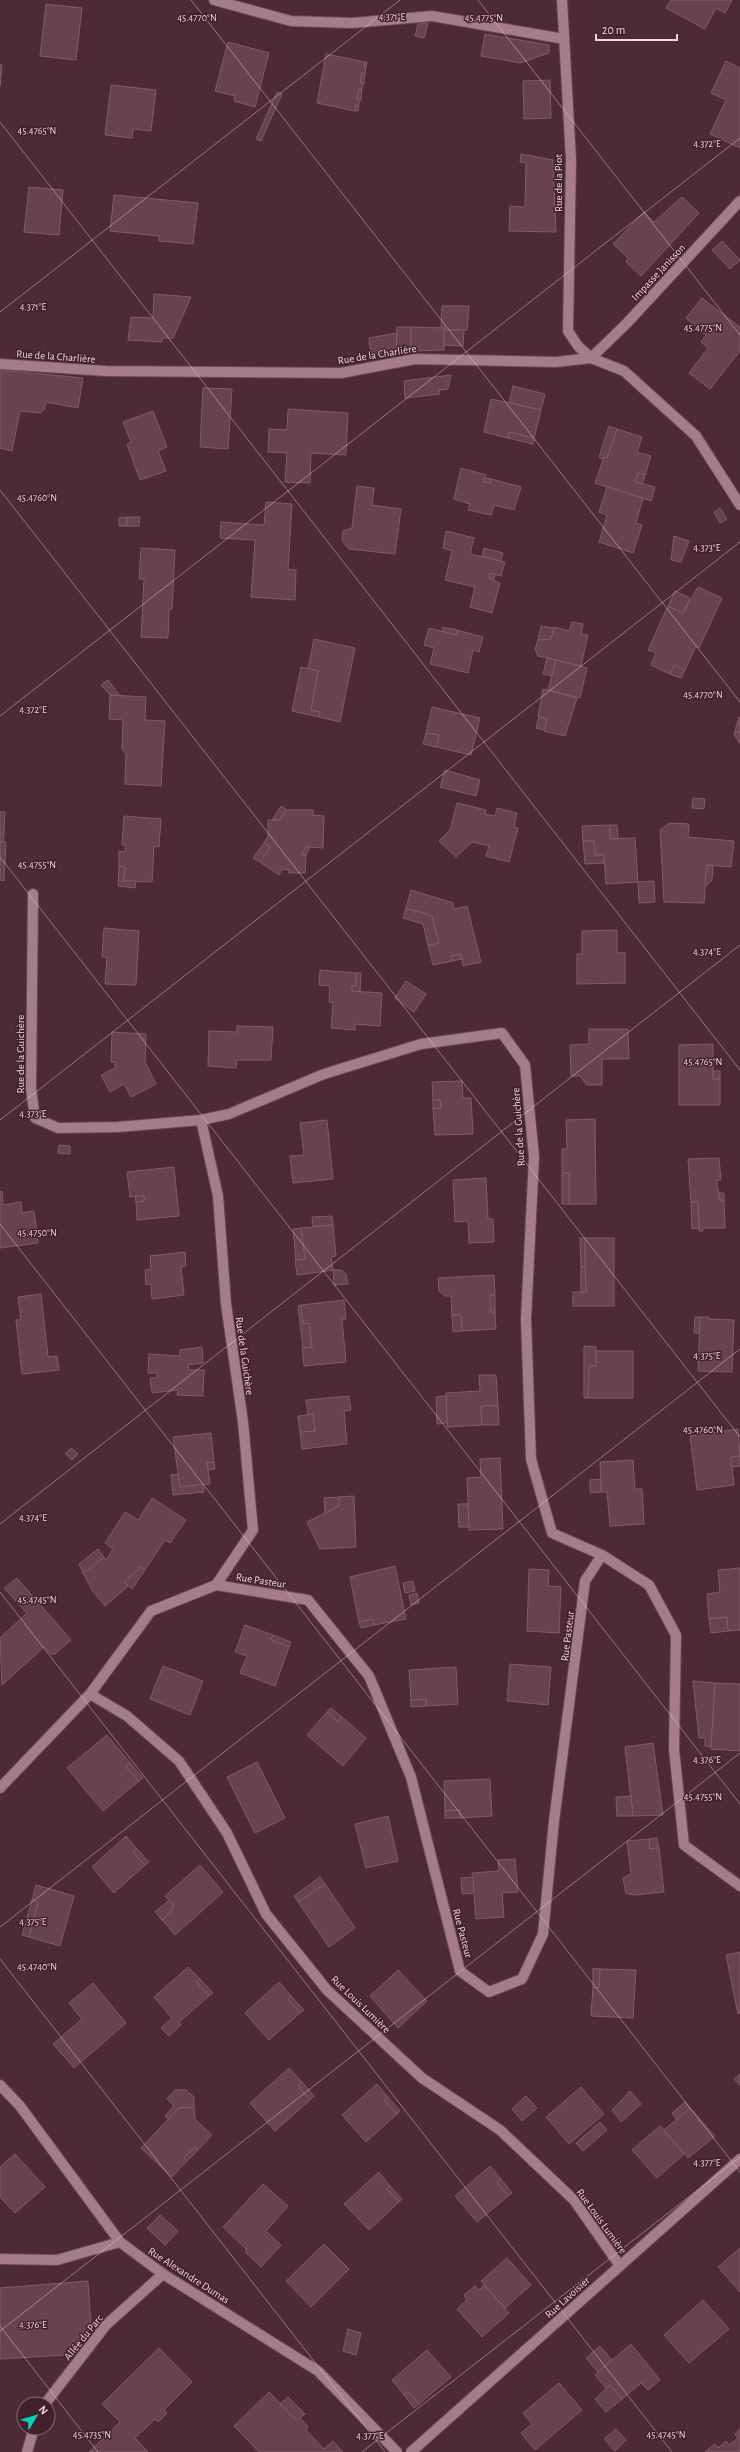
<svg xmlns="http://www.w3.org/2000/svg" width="740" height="2452" viewBox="0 0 740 2452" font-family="'Alegreya Sans',sans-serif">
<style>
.building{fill:#68434f;stroke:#825b68}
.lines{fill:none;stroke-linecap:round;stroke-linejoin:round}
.street-casing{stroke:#664853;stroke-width:12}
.street{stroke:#a57c89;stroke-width:10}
.ticks{fill:none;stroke:#edd6dd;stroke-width:1;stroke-opacity:0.45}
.labels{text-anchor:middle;stroke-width:3;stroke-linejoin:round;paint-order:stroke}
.street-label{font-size:11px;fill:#edd6dd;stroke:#41202c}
.ticks-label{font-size:10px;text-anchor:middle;fill:#edd6dd;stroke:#41202c;stroke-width:3;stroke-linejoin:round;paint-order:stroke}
</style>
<rect width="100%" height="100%" fill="#4c2a36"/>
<!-- building -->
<g class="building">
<polygon points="671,0 732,0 725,13 716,8 705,29 666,8"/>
<polygon points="46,4 82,8 76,60 40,56"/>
<polygon points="428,23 424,38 415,36 418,24"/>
<polygon points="485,34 549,45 549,53 520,63 481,56"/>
<polygon points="228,42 269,53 255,107 234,101 235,96 215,91"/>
<polygon points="326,54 365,62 364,67 366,68 365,74 362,73 360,83 364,83 357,99 361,99 355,111 317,103"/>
<polygon points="726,61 740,68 740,148 710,134 726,100 711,93"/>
<polygon points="365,62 367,62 366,68 364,67"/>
<polygon points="0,65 2,65 0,86"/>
<polygon points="362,73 365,74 364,83 360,83"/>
<polygon points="550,80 551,118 524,119 523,81"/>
<polygon points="111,85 156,90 151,131 133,129 132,138 105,135"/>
<polygon points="359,89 362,89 361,99 357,99"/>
<polygon points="277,92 282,94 261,141 256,139"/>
<polygon points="356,105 359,106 358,111 355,111"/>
<polygon points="521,154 553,160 556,232 509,231 510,206 525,207 526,163 520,162"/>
<polygon points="29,187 63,190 59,235 24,232"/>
<polygon points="114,195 198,203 193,244 159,241 159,236 110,231"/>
<polygon points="682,197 699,213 641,276 626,262 628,258 613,244 644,212 654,222"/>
<polygon points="722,241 740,260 730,269 712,250"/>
<polygon points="154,294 191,297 173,338 162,338 162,342 128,340 131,317 153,318"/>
<polygon points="702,298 740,327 740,351 710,389 689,373 708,348 701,342 706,335 686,318"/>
<polygon points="442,306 469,306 467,330 444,330 445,328 441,328"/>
<polygon points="397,327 411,327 411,351 396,352"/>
<polygon points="411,327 445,328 444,350 411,351"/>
<polygon points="444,330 464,330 463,346 444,345"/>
<polygon points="397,333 396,352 371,354 369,338"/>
<polygon points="0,370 83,378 78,408 46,402 44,410 40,413 20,411 12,451 0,448"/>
<polygon points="451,375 448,389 439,390 440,394 405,398 404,381"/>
<polygon points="513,386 545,394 541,410 509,403"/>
<polygon points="203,388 232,389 228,449 200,447"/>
<polygon points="491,399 541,410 534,438 509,432 508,438 484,432"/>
<polygon points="288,409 348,413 346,455 311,453 310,483 285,482 287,453 268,452 269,429 287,430"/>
<polygon points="153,411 167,447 158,451 166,471 140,480 127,444 131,442 123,422"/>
<polygon points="609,426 617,429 607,458 604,457 603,459 599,457"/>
<polygon points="617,429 642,437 637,452 651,456 645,475 639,473 635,482 655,487 651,501 595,483 604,457 607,458"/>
<polygon points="509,432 534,438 533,444 508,438"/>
<polygon points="461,468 486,475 484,482 490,483 491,479 521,487 514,510 494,505 491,515 468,510 470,504 454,499"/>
<polygon points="639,473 645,475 642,484 635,482"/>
<polygon points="485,478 491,479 490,483 484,482"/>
<polygon points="357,486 374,488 372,505 401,509 395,554 349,549 342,541 343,531 352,528"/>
<polygon points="607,487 643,498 636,523 642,525 633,553 599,542 607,515 599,512"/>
<polygon points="266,502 292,504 288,569 296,570 295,600 251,597 255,540 220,538 221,522 264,525"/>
<polygon points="720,508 727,519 720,523 714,512"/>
<polygon points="127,517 127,526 119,526 119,518"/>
<polygon points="127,517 140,517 139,526 127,526"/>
<polygon points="446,531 474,538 470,554 505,562 501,576 490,573 489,578 500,583 492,613 470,607 475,587 445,580 452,551 443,548"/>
<polygon points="674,536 689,541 681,562 671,560"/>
<polygon points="141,548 175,550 172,609 169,609 168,638 141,637 144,579 139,579"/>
<polygon points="484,548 503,553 501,561 482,556"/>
<polygon points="490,573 495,575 494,579 489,578"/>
<polygon points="698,587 722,598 699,648 696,646 685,670 674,665 670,674 651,665 656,653 648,650 668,606 683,613"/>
<polygon points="675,591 690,598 683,613 668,606"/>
<polygon points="572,622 583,624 581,634 588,635 581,666 538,656 535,649 538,640 551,639 554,627 569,631"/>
<polygon points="541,626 554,628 551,639 538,640"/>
<polygon points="443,627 457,630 456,635 442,631"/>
<polygon points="429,628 456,635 457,630 483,637 479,652 473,650 468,673 430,664 434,648 424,645"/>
<polygon points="314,639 355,648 340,722 319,717 320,712 311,710 318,671 308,669"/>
<polygon points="547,658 556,660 552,676 543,674"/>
<polygon points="556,660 587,668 580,698 548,690"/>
<polygon points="674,665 685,670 681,678 670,674"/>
<polygon points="301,667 318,671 311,710 320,712 319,717 292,711"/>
<polygon points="108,680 120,696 110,695 101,685"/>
<polygon points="543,689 577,698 565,736 544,731 547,719 538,717"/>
<polygon points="110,695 146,697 145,720 165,721 161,786 125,784 126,754 122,749 123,720 109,719"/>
<polygon points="432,707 480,718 471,755 436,747 439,735 426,733"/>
<polygon points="539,717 547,719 544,730 536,728"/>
<polygon points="739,717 740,731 734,734"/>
<polygon points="740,731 740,744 734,734"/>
<polygon points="426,733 439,735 436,747 423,744"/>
<polygon points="445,770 480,780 476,796 440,787"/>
<polygon points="693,798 705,799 704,809 692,808"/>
<polygon points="457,803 486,810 485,814 495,816 497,808 517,813 514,827 518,828 509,862 486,856 489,846 472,842 456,857 439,841 450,830"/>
<polygon points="281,806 287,810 280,820 272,820"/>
<polygon points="287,810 313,810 313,815 324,816 323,848 306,847 302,854 306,856 305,873 289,873 289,870 282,869 279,875 260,862 270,847 264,843 268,837 268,820 280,820"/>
<polygon points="0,812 5,812 4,834 0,833"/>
<polygon points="124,816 161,819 159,847 154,846 152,882 123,881 125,867 119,866 119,851 125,852 126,845 122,845"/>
<polygon points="669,823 689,824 688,837 734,841 731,867 707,865 704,903 664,902 660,830"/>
<polygon points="610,825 617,825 618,839 610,839"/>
<polygon points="610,825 610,839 635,838 638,882 606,884 604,855 595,855 594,841 583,841 582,826"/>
<polygon points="0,833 4,834 3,842 0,842"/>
<polygon points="583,841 594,841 595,855 604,855 604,863 585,864"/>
<polygon points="0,842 6,842 4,881 0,880"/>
<polygon points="264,843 270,847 260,862 253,858"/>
<polygon points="306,847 310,847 306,856 302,854"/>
<polygon points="707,865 713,866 712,880 707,885 705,884"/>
<polygon points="119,866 125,867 123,881 136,881 135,888 118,886"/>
<polygon points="654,881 655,902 639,903 638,882"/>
<polygon points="411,890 453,903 454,909 467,906 481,962 463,966 461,954 451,956 453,961 433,965 428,945 439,943 432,916 406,908"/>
<polygon points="406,908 432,916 439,943 428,945 423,924 403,918"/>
<polygon points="104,928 139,931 136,985 105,984 107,957 102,957"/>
<polygon points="617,930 617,953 625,953 625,983 577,984 577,954 582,954 582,931"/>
<polygon points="461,954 462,959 453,961 451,956"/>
<polygon points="320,970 356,973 356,986 352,986 352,991 382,993 380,1026 355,1024 355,1030 331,1028 333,1003 329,1002 330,986 319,985"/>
<polygon points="356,973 361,973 360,992 352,991 352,986 356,986"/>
<polygon points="406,981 426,994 414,1012 395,998"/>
<polygon points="237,1026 273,1027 271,1060 237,1060 236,1068 208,1066 209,1031 237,1032"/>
<polygon points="589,1029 628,1029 629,1059 602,1059 602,1085 587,1085 580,1076 571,1076 570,1045 589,1044"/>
<polygon points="112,1032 146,1034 145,1062 156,1084 131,1097 124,1084 110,1092 101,1075 115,1068 115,1062 111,1062"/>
<polygon points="713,1044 713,1079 720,1079 720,1105 679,1105 679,1045"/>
<rect x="713" y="1071" width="7" height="8"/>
<polygon points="462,1081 463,1098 471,1098 473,1134 435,1135 433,1109 441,1108 440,1100 433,1100 432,1082"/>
<polygon points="433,1100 440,1100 441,1108 433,1109"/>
<polygon points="595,1119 596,1204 569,1204 569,1173 562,1173 562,1149 567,1149 566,1120"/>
<polygon points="327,1120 333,1179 293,1183 290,1156 304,1155 300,1123"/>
<polygon points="59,1145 70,1146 70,1154 58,1153"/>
<polygon points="719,1158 721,1180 717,1180 717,1185 720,1200 724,1200 725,1228 703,1228 703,1231 699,1231 698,1202 691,1202 688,1159"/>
<polygon points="174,1167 179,1216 137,1220 136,1202 144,1201 144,1196 130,1197 127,1172"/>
<rect x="562" y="1173" width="7" height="31"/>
<polygon points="486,1178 488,1219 493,1219 494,1242 469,1243 468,1221 455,1222 453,1180"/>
<polygon points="2,1191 3,1205 21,1202 22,1213 34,1211 38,1243 0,1248 0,1192"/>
<polygon points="719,1193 724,1193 724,1200 720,1200"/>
<polygon points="135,1196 144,1196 144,1201 136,1202"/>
<polygon points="691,1202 698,1202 699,1228 692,1229"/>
<polygon points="332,1216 333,1225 313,1227 312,1217"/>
<polygon points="333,1225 336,1256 331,1257 333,1270 297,1275 295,1260 305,1259 301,1228"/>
<polygon points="301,1228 305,1259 296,1260 293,1229"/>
<polygon points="580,1238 585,1238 585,1267 581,1267"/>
<polygon points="585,1238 614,1238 614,1306 573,1306 573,1292 586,1292"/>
<polygon points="185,1252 186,1266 181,1267 184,1295 152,1299 151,1284 146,1285 145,1270 151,1269 150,1256"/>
<polygon points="581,1267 585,1267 586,1292 581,1292"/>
<polygon points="333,1270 341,1270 346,1274 348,1284 334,1285"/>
<polygon points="494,1275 495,1295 490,1295 491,1312 495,1312 496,1329 462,1331 461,1315 452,1315 451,1296 445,1296 439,1291 438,1278"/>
<polygon points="41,1294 48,1357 57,1356 59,1370 22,1374 16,1320 21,1320 18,1297"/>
<polygon points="490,1295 495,1295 495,1312 491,1312"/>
<polygon points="344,1300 346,1319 342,1319 346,1362 304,1366 302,1348 312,1347 309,1323 303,1324 301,1305"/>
<polygon points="301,1305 303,1324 309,1323 312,1347 303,1348 298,1306"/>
<polygon points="452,1315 461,1315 462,1331 453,1332"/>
<polygon points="695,1317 700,1317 699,1333 694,1333"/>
<polygon points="700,1317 709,1317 709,1319 734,1320 732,1372 698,1371"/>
<polygon points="584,1346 596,1347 596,1366 589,1366 588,1398 584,1398"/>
<polygon points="202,1347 203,1363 188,1365 189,1370 204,1370 203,1396 177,1395 178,1390 152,1393 150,1378 157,1378 157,1373 148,1373 149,1354 180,1356 180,1350"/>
<polygon points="596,1351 633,1351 633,1398 588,1398 589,1366 596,1366"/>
<polygon points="479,1375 496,1375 498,1405 481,1406 482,1425 447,1427 446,1393 480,1391"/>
<polygon points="349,1396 351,1410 344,1411 347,1444 302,1449 300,1432 315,1431 313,1414 308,1415 306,1400"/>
<polygon points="446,1396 447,1423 437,1424 436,1397"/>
<polygon points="498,1405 499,1425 482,1425 481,1406"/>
<polygon points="313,1414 315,1431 300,1432 298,1416"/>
<polygon points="738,1429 740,1456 731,1457 734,1485 697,1490 690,1436"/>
<polygon points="211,1433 214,1462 207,1463 210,1484 180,1487 173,1437"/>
<polygon points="71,1448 78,1454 72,1460 65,1454"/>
<polygon points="740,1456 740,1466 731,1467 731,1457"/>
<polygon points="500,1458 503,1529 469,1530 467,1478 481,1477 480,1459"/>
<polygon points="633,1460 635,1489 642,1489 644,1524 610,1526 607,1492 601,1492 600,1462"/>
<polygon points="214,1462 215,1469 208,1470 207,1463"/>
<polygon points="178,1474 180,1487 203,1484 204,1492 173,1495 171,1475"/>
<polygon points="601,1479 601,1492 590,1493 590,1480"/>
<polygon points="354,1496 356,1547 320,1549 307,1522 339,1506 339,1497"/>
<polygon points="339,1497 339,1506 325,1513 324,1498"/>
<polygon points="152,1498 186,1520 170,1543 165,1540 145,1570 141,1567 124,1582 128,1586 105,1606 92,1590 83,1573 104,1557 106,1560 113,1549 105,1543 125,1512 138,1520"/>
<polygon points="458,1504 468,1504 469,1527 459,1527"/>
<polygon points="98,1549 104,1557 83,1573 79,1564"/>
<polygon points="395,1566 406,1619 374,1625 373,1619 359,1622 350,1577"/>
<polygon points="141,1567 145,1570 132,1589 124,1582"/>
<polygon points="740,1568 740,1630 728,1631 727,1617 709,1619 707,1594 720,1592 718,1570"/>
<polygon points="529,1569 549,1570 548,1586 561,1587 559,1633 527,1631"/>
<polygon points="17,1578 71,1640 55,1654 51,1654 44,1647 2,1685 0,1638 27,1613 4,1588"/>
<polygon points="413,1581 415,1591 405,1593 403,1583"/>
<polygon points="417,1593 419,1603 411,1605 409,1595"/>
<polygon points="727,1617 728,1631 711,1633 709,1619"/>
<polygon points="373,1619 374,1625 361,1628 359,1622"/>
<polygon points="245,1625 273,1635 271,1640 289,1647 275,1686 240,1673 247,1656 235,1652"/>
<polygon points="273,1635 291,1642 289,1647 271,1640"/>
<polygon points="510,1664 551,1667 548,1705 507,1701"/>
<polygon points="163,1666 203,1681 190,1715 150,1699"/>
<polygon points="456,1667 458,1704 426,1706 426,1699 411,1700 409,1670"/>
<polygon points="693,1681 715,1683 711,1747 705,1746 705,1738 699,1738"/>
<polygon points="715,1683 740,1684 740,1751 711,1749"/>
<polygon points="426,1699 426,1706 411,1707 411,1700"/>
<polygon points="331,1708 342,1717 338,1722 327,1712"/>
<polygon points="327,1712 338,1722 342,1717 366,1738 343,1766 307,1735"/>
<polygon points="107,1735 130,1763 126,1767 139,1781 103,1811 67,1768"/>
<polygon points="653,1743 663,1815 633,1816 625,1747"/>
<polygon points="257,1762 285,1818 255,1833 227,1777"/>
<polygon points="130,1763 143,1778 139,1781 126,1767"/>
<polygon points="490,1779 492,1816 460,1818 460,1810 445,1811 444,1781"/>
<polygon points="631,1796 633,1816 617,1816 616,1797"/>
<polygon points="460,1810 460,1818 445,1818 445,1811"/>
<polygon points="388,1816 398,1861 366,1868 355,1824"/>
<polygon points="126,1836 137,1849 133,1852 145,1865 114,1893 92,1867"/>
<polygon points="657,1838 659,1848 650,1849 649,1839"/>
<polygon points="649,1839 650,1849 659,1848 664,1892 634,1895 626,1893 623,1878 631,1874 627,1841"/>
<polygon points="137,1849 149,1862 145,1865 133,1852"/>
<polygon points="515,1859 518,1892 502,1893 504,1917 476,1919 472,1873 499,1871 498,1860"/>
<polygon points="200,1865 223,1892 175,1935 162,1920 173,1910 171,1908 174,1906 165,1896"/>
<polygon points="320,1877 325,1884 298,1902 294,1896"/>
<polygon points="473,1877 474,1893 462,1894 461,1878"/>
<polygon points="325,1884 355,1928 329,1947 298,1902"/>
<polygon points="36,1885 74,1896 60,1946 29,1937 38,1902 32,1900"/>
<polygon points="32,1900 38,1902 29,1937 22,1935"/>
<polygon points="169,1900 174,1906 171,1908 173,1910 162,1920 155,1912"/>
<polygon points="740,1952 740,2013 738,2014 726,1955"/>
<polygon points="188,1967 200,1979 196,1982 209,1996 179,2022 181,2025 169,2036 161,2028 172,2018 154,1997"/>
<polygon points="593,1968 600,1969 599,1988 593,1987"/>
<polygon points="600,1969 636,1970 633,2018 591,2016 593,1987 599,1988"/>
<polygon points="398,1970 427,2001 398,2028 370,1996"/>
<polygon points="200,1979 213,1993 209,1996 196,1982"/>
<polygon points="279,1982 291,1996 288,1999 300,2013 269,2040 245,2013"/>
<polygon points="93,1983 126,2023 74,2068 53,2044 82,2019 69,2003"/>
<polygon points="291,1996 304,2010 300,2013 288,1999"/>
<polygon points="289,2068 302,2082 298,2085 310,2100 275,2131 250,2103"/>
<polygon points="740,2074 740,2085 734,2079"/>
<polygon points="302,2082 314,2096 310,2100 298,2085"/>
<polygon points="377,2084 388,2097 384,2100 397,2114 366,2142 342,2115"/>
<polygon points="581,2087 604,2114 569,2144 546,2117"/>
<polygon points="175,2090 186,2090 194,2097 194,2107 179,2108 168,2119 165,2116 174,2106 167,2099"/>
<polygon points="630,2091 641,2104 621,2122 612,2110"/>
<polygon points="526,2096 537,2108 522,2121 512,2109"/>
<polygon points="388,2097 400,2111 397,2114 384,2100"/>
<polygon points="685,2102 690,2108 677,2120 672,2113"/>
<polygon points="194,2107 195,2119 212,2135 198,2150 195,2147 184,2158 187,2161 172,2177 141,2148 179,2108"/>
<polygon points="690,2108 715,2136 688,2158 664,2130"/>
<polygon points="600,2122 607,2130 583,2151 576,2143"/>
<polygon points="660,2126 684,2154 657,2178 632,2150"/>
<polygon points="195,2147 198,2150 187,2161 184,2158"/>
<polygon points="15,2154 45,2187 15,2213 0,2197 0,2167"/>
<polygon points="490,2166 501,2179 497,2182 508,2196 477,2222 455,2196"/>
<polygon points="379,2172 390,2186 387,2189 399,2202 369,2230 344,2204"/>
<polygon points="501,2179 512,2193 508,2196 497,2182"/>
<polygon points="263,2184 288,2206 266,2231 281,2245 261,2267 245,2252 247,2250 223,2227"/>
<polygon points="390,2186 402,2199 399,2202 387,2189"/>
<polygon points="160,2215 178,2231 165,2245 147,2228"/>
<polygon points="324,2244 349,2269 311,2307 286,2281"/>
<polygon points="740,2248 740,2292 718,2267"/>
<polygon points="507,2258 531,2285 505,2308 481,2281"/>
<polygon points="88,2281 91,2328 65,2355 0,2359 0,2288"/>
<polygon points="484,2285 509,2313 482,2337 457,2309 467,2300 464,2295 475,2286 479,2290"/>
<polygon points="703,2300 729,2329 689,2363 664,2335"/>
<polygon points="348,2329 361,2333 356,2355 343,2351"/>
<polygon points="631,2344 660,2380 648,2390 641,2383 622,2399 610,2385 606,2388 595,2375"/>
<polygon points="600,2346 612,2360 598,2372 586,2358"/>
<polygon points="159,2348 192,2382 164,2410 167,2413 158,2422 155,2419 135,2438 148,2452 89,2452 120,2422 102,2404"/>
<polygon points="427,2350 451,2377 419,2404 408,2392 404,2395 392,2380"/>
<polygon points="559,2383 582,2410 535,2450 521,2433 532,2424 523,2413"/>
<polygon points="610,2385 622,2399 606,2412 595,2399"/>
<polygon points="269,2392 297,2421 300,2418 308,2427 306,2430 324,2449 333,2441 343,2452 259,2452 234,2426"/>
<polygon points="408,2392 419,2404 414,2408 404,2395"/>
<polygon points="288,2397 305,2414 297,2421 280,2404"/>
<polygon points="616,2429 626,2440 615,2451 604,2439"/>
<polygon points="740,2429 740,2452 705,2452 715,2444 718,2448 726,2441 729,2445 738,2438 735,2434"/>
</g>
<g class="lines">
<!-- street casing -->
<g class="street-casing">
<g id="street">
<polyline points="214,0 291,21 352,23 432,16 564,39"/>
<polyline points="562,0 571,160 568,331 578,346 591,358"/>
<polyline points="591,358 627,323 740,201"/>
<polyline points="0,364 106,371 341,373 415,359 556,362 591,358 624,371 696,436 740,505"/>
<polyline points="33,894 31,1089 35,1118 58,1128 118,1127 201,1120 229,1114 324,1074 421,1044 502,1033 525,1065 534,1157 526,1319 531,1459 552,1533 602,1555"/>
<polyline points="201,1120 218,1196 226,1304 243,1422 253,1530 216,1585"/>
<polyline points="90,1694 127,1716 179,1761 227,1833 266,1914 327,1990 422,2078 500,2130 574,2200 620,2266"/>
<polyline points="0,1788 90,1694 151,1611 216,1585 308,1600 369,1676 411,1777 460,1971 489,1992 522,1979 543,1934 554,1821 585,1581 602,1555 649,1585 676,1635 674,1749 684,1845 740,1886"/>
<polyline points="0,2085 20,2106 120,2242 163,2274 318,2371 397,2452"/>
<polyline points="0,2259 57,2260 120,2242"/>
<polyline points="45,2404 106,2325 163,2274"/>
<polyline points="27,2452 34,2428"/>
<polyline points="411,2452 740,2159"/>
</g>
</g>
<!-- street -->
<use href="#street" class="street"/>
</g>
<!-- ticks -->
<path class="ticks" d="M191,0L740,702M478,0L740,335M0,122L740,1070M0,312L400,0M0,490L740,1437M0,716L740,138M0,857L740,1804M0,1120L740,542M0,1224L740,2172M0,1524L740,945M0,1592L672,2452M0,1927L740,1349M0,1959L385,2452M0,2326L98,2452M0,2331L740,1753M362,2452L740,2157"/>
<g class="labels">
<!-- street labels -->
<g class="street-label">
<text transform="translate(558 183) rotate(-90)" y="4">Rue de la Piot</text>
<text transform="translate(658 272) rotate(-47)" y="4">Impasse Janisson</text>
<text transform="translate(377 354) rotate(-9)" y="4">Rue de la Charlière</text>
<text transform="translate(56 356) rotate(4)" y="4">Rue de la Charlière</text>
<text transform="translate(20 1054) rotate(-90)" y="4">Rue de la Guichère</text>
<text transform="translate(518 1127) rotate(-94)" y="4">Rue de la Guichère</text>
<text transform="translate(245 1356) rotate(82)" y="4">Rue de la Guichère</text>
<text transform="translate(261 1580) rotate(9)" y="4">Rue Pasteur</text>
<text transform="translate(567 1636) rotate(-83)" y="4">Rue Pasteur</text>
<text transform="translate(463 1933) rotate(75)" y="4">Rue Pasteur</text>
<text transform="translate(361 2004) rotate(44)" y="4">Rue Louis Lumière</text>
<text transform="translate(602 2221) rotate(54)" y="4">Rue Louis Lumière</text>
<text transform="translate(189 2275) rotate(33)" y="4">Rue Alexandre Dumas</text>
<text transform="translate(567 2297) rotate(-42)" y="4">Rue Lavoisier</text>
<text transform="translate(83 2337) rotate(-51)" y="4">Allée du Parc</text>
</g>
</g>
<g class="ticks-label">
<text x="392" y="20">4.371°E</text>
<text x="197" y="21">45.4770°N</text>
<text x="484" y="21">45.4775°N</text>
<text x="37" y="134">45.4765°N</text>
<text x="707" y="147">4.372°E</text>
<text x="33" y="310">4.371°E</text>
<text x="703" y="331">45.4775°N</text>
<text x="37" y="501">45.4760°N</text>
<text x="707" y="551">4.373°E</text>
<text x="703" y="698">45.4770°N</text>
<text x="33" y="713">4.372°E</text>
<text x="37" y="868">45.4755°N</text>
<text x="707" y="955">4.374°E</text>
<text x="703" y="1065">45.4765°N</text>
<text x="33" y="1117">4.373°E</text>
<text x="37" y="1236">45.4750°N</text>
<text x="707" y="1359">4.375°E</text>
<text x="703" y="1433">45.4760°N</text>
<text x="33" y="1521">4.374°E</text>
<text x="37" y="1603">45.4745°N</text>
<text x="707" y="1763">4.376°E</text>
<text x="703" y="1800">45.4755°N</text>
<text x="33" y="1925">4.375°E</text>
<text x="37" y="1970">45.4740°N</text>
<text x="707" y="2166">4.377°E</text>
<text x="33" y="2328">4.376°E</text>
<text x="92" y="2438">45.4735°N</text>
<text x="666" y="2438">45.4745°N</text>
<text x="370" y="2439">4.377°E</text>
</g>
<!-- north arrow -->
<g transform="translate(36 2416) rotate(52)"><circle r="19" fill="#41202c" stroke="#866973"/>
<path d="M0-3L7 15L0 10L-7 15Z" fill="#00d5b7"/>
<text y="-6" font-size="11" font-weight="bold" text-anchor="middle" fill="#edd6dd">N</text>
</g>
<!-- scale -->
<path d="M596 34v6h81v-6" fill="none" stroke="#edd6dd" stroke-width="2"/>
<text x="602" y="34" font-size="12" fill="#edd6dd" stroke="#41202c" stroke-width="3" paint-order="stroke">20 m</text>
</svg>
